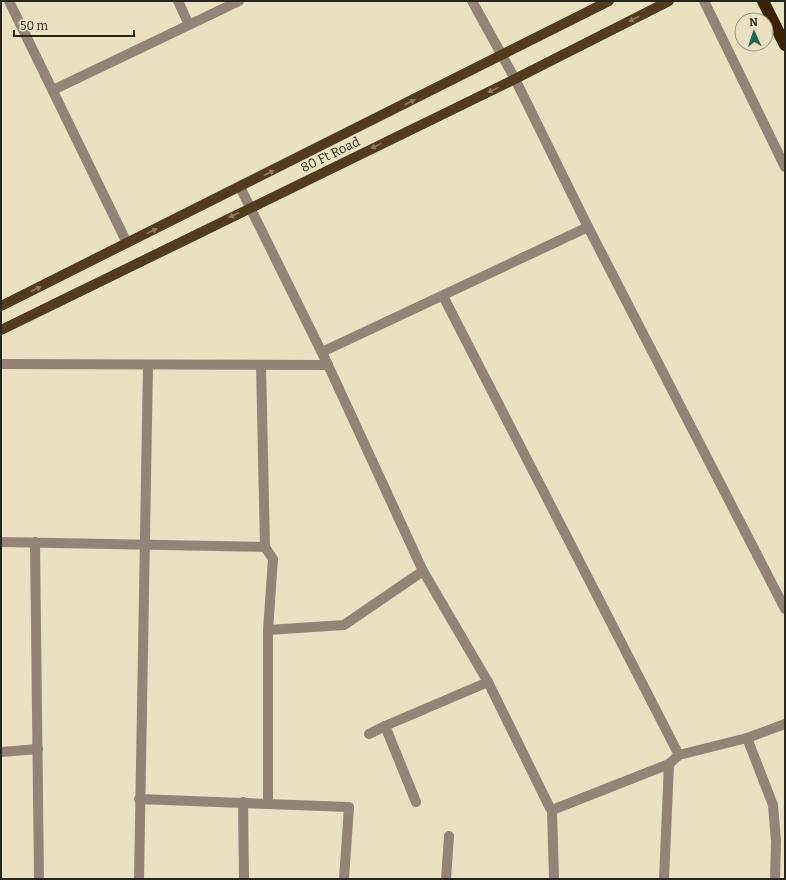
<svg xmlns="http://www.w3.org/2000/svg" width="786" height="880" viewBox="0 0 786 880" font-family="Bitter,serif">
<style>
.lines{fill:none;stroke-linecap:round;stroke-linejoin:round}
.minor{stroke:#938475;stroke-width:10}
.major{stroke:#533b1f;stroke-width:10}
.highway{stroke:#3c2100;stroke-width:12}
.oneway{fill:#8f7d60}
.labels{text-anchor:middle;stroke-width:3.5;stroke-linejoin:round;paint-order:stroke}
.street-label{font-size:13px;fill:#28251a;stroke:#e9e1c2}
</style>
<rect width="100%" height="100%" fill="#e9e1c2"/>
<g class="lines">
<!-- minor -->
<g class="minor">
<polyline points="9,1 127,243"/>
<polyline points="178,1 189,25"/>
<polyline points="472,1 515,79 588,227 785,609"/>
<polyline points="704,1 785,167"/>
<polyline points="53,90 239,1"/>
<polyline points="240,187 328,365 423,571 488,682 550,808 552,810 669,764 679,755 747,738 785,724"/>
<polyline points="443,296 679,755"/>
<polyline points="322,352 588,227"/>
<polyline points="1,364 328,365"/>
<polyline points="261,365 265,547"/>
<polyline points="1,542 265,547 273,559 268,630 268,803"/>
<polyline points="35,542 39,879"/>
<polyline points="268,630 344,625 423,571"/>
<polyline points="369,734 385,726"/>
<polyline points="747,738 773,805 776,841 775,879"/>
<polyline points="1,752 38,749"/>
<polyline points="139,799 349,807 344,879"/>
<polyline points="243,802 244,879"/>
<polyline points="416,802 385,726 488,682"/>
<polyline points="552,810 554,879"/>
<polyline points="139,879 148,365"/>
<polyline points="446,879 449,836"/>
<polyline points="664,879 669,764"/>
</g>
<!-- major -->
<g class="major">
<polyline points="1,306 609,1"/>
<polyline points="1,330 515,79 669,1"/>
</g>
<!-- highway -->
<polyline class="highway" points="763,1 785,45"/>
</g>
<!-- one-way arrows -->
<defs><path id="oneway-solid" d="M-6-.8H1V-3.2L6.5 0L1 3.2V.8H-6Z"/></defs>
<g class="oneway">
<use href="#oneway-solid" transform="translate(634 19) rotate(153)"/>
<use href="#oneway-solid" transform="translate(493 90) rotate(154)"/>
<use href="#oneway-solid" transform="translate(410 102) rotate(-27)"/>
<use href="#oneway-solid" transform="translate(376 146) rotate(154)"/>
<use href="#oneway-solid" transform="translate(269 173) rotate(-27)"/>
<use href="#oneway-solid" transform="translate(234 215) rotate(154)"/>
<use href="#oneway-solid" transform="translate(152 231) rotate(-26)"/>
<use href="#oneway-solid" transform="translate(36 289) rotate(-26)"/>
</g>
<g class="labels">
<!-- street labels -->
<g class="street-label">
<text transform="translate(330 154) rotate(-26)" y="5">80 Ft Road</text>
</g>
</g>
<!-- border -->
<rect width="786" height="880" fill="none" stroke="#28251a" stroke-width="4"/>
<!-- north arrow -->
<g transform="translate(754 32) rotate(357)"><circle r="19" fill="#e9e1c2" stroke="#9c967f"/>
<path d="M0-3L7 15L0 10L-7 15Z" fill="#286653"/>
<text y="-6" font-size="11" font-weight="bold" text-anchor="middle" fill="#28251a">N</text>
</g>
<!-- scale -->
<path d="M14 30v6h120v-6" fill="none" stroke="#28251a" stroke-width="2"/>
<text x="20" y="30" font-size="12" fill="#28251a" stroke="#e9e1c2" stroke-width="3" paint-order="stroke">50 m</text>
</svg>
